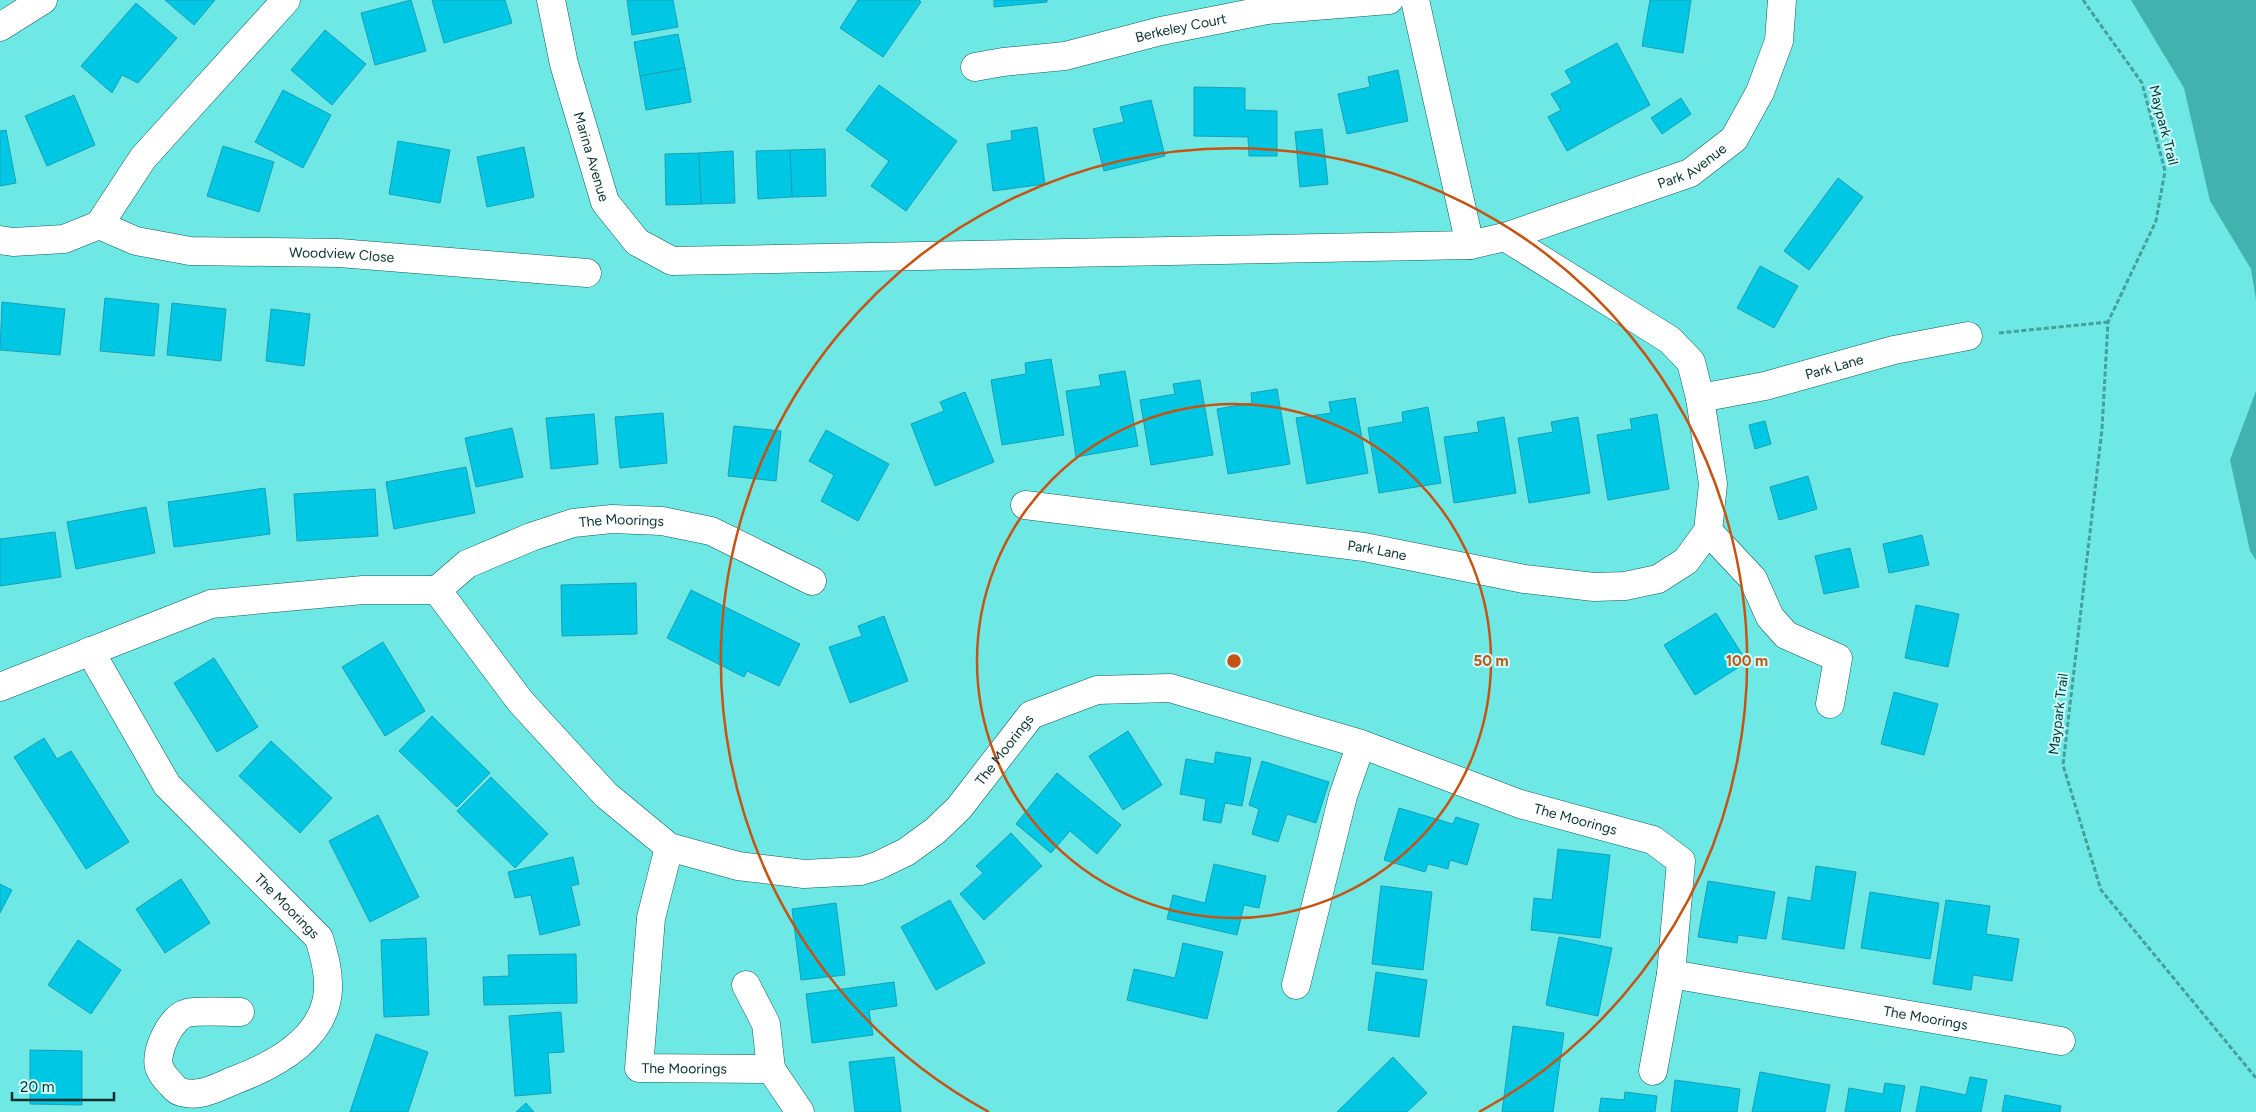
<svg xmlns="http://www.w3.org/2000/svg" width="2256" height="1112" viewBox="0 0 2256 1112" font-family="Figtree,sans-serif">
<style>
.water{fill:#42b2af}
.building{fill:#00c7e3;stroke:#18a1b7}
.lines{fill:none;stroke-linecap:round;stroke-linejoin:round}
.minor-casing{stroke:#155a59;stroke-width:29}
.path{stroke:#459f9c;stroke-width:3;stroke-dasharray:5 2.5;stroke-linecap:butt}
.minor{stroke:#fff;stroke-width:28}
.ring{fill:none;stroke:#c65311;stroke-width:2.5}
.labels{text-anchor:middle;stroke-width:4;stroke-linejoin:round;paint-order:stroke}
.street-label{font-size:14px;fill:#06302f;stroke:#c8fefb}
.centre{fill:#c65311;stroke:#c8fefb;stroke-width:2.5}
.ring-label{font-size:15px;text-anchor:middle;font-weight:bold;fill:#c65311;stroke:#c8fefb;stroke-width:4;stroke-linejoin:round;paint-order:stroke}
</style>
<rect width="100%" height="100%" fill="#6ee8e4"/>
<!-- water -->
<g class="water">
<polygon points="2131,0 2256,0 2256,300 2251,269 2210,201 2184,88"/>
<polygon points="2256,391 2256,560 2250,551 2230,460"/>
</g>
<!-- building -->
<g class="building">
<polygon points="165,0 215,0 194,25"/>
<polygon points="411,0 426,51 375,65 361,13"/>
<polygon points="432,0 505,0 512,23 444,43"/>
<polygon points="627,0 673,0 678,27 632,35"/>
<polygon points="858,0 919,0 921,2 883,57 840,28"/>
<polygon points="994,0 1047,0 1047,2 994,7"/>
<polygon points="1650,0 1691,0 1683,53 1642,46"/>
<polygon points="136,3 177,38 138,83 122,75 112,93 81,66"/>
<polygon points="325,30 366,64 332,105 291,70"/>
<polygon points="678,34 685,68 640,76 634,42"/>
<polygon points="1617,43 1650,105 1567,151 1548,117 1561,110 1551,94 1572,83 1565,71"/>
<polygon points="685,68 691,102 646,110 640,76"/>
<polygon points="1398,70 1408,121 1347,134 1338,94 1370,87 1368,77"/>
<polygon points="879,85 957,141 906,211 871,186 889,161 846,130"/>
<polygon points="1194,87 1245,88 1245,110 1277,111 1277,156 1249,156 1248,137 1194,136"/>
<polygon points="283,90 331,115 303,168 255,142"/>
<polygon points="74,95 95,145 47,166 25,116"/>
<polygon points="1681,98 1691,114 1662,134 1651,118"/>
<polygon points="1151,100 1165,156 1104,171 1093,129 1124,122 1120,107"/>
<polygon points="1037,127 1045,184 993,191 987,144 1012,140 1011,131"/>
<polygon points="1322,129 1328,184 1300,187 1295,132"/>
<polygon points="6,130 16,183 0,186 0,131"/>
<polygon points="398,141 450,150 440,203 389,194"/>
<polygon points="223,146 274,162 259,212 207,196"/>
<polygon points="524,147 534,197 487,207 477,157"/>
<polygon points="825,149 826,196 792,197 790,150"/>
<polygon points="790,150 792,197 758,199 756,151"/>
<polygon points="733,151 735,203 701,204 699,153"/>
<polygon points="699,153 701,204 666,205 665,154"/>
<polygon points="1838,178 1863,197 1809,270 1784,251"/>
<polygon points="1760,266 1798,286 1774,328 1737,308"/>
<polygon points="105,298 159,304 154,356 100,351"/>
<polygon points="2,302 65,309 60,355 0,350"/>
<polygon points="172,303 226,309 221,361 167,355"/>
<polygon points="271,309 310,314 304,366 266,361"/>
<polygon points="1051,359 1064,435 1002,445 991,380 1026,374 1025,363"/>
<polygon points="1125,371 1138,446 1076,457 1066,391 1101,386 1099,375"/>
<polygon points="1200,380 1213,455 1151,465 1140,400 1175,394 1173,384"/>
<polygon points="1277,389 1290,464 1228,474 1217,409 1252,403 1251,393"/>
<polygon points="965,392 994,462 935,486 911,424 944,411 940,402"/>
<polygon points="1355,398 1368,473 1307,484 1296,418 1331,413 1329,402"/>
<polygon points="1428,407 1441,483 1379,493 1368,428 1403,422 1402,412"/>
<polygon points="663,413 667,463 620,468 615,417"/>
<polygon points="594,414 598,464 551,469 546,418"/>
<polygon points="1657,414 1669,489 1608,500 1597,435 1632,429 1630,419"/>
<polygon points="1504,417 1516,493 1454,503 1444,437 1479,432 1477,422"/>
<polygon points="1578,417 1590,493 1529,503 1518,438 1553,432 1551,422"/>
<polygon points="1765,421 1771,444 1755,449 1749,425"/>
<polygon points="734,426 781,431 776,481 728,476"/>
<polygon points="512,428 523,477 476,487 465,438"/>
<polygon points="826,430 889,464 858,521 821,501 834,475 809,461"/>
<polygon points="466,467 475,513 394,529 386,482"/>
<polygon points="1808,476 1817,509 1779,520 1770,487"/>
<polygon points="265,488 270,534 174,547 168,502"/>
<polygon points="375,489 378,536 297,541 294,494"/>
<polygon points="146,507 155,553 76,569 67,522"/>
<polygon points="55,532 61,577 0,586 0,539"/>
<polygon points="1922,535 1929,565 1889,573 1883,544"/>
<polygon points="1850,548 1859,587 1824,594 1815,556"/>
<polygon points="636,583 637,634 562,636 561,585"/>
<polygon points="691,590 800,644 779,686 747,671 744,677 667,638"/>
<polygon points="1916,605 1959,614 1948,667 1905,658"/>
<polygon points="1716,613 1747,662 1695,695 1664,645"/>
<polygon points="884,616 908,681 850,703 829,647 862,636 858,626"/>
<polygon points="383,642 425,711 385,736 342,667"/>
<polygon points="214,658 258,727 217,752 174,683"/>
<polygon points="1894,692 1938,704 1924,755 1881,744"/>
<polygon points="432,716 490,773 457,807 399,751"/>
<polygon points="1128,731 1162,785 1123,810 1089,756"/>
<polygon points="44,738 57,759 71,751 129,842 86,869 14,757"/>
<polygon points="271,741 332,798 300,833 239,776"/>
<polygon points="1216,752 1251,758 1242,806 1225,803 1221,823 1203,820 1206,799 1180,794 1186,759 1214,764"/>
<polygon points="1262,761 1329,782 1316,823 1287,814 1278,842 1252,834 1259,809 1249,805"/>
<polygon points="1057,773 1121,825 1097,854 1070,831 1051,853 1016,824"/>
<polygon points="491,777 548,834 515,868 457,811"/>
<polygon points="1399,808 1453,824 1456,817 1479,824 1467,865 1450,860 1448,869 1428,864 1425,872 1384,860"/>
<polygon points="378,815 419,897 370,922 329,841"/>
<polygon points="1011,833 1042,866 984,920 960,894 983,873 976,866"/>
<polygon points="1558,849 1610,855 1600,938 1531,930 1534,898 1552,900"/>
<polygon points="573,857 579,884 571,886 580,925 540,935 531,895 515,898 508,872"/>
<polygon points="1214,864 1266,876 1259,908 1244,905 1237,935 1167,919 1173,895 1205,903"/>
<polygon points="1816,866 1856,872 1844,949 1782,939 1788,897 1811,901"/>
<polygon points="181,879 210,923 165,953 136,909"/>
<polygon points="1708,881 1775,892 1766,939 1738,935 1737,943 1698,937"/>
<polygon points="0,884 12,890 0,913"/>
<polygon points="1381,886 1432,892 1423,970 1372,964"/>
<polygon points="1870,892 1939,903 1930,959 1861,948"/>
<polygon points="950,900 985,963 936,990 901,927"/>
<polygon points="1946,900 1990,906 1986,934 2019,939 2012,981 1973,975 1971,990 1933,984"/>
<polygon points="836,903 845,975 801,980 792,909"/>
<polygon points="1559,937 1612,948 1598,1016 1546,1005"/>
<polygon points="426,938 429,1015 384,1017 381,940"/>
<polygon points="78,940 121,970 91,1014 48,985"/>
<polygon points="1183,943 1223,952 1207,1019 1127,1000 1134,969 1175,978"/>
<polygon points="576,954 577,1003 484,1005 483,977 509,976 508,955"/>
<polygon points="1376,972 1427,980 1419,1037 1368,1030"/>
<polygon points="894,982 897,1006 869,1010 873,1035 812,1043 806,994"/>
<polygon points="561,1012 564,1052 548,1053 551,1093 515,1096 509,1016"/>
<polygon points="1513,1026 1564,1033 1553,1112 1502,1112"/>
<polygon points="376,1034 428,1052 408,1112 350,1112"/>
<polygon points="30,1050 82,1051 82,1105 30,1104"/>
<polygon points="894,1057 901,1112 855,1112 849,1062"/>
<polygon points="1393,1057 1427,1093 1407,1112 1337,1112"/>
<polygon points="1760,1072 1830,1085 1825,1112 1752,1112"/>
<polygon points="1970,1077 1987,1080 1981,1112 1916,1112 1921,1086 1966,1095"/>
<polygon points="1675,1080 1740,1089 1737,1112 1671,1112"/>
<polygon points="1885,1083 1905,1086 1900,1112 1845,1112 1849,1088 1883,1094"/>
<polygon points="1625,1092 1657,1096 1655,1112 1599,1112 1601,1098 1624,1100"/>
<polygon points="2005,1095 2061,1106 2060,1112 2002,1112"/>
<polygon points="526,1103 534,1112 516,1112"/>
</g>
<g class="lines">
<!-- minor casing -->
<g class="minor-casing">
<g id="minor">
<path id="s1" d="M551,0L564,64L605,202L637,242L672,261L1470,245L1505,237L1690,173L1734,139L1760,92L1779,41L1782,0"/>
<polyline points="1415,0 1470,245"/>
<polyline points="0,27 43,0"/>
<path id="s2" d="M975,67L1003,62L1065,56L1161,31L1267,10L1389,0"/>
<polyline points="99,225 143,158 286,0"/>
<path id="s3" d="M1505,237L1670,340L1691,362L1700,398L1765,386L1894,350L1968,336"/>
<path id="s4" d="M0,240L13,242L64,239L99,225L136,241L190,251L339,253L587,273"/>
<path id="s5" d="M1025,505L1364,547L1524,579L1594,587L1625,586L1658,579L1686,561L1708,531L1713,484L1700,398"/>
<polyline points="1708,531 1753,579 1770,617 1786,635 1838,658 1830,704"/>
<path id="s6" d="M437,590L467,564L531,537L573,523L612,519L662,521L711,531L812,581"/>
<path id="s7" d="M90,651L167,785L319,938C324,955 329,972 328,990C325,1039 275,1065 235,1080C218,1087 200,1098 181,1092C176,1091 173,1086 170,1083C166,1079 161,1072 159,1067C155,1051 171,1017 187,1013C199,1010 226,1012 240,1012"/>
<path id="s8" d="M0,687L211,604L363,590H437L520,701L606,795L669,847L738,866L804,874L861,871L877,866L906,852L935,831L959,808L1031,715L1097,690L1170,688L1361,744L1520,804L1653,840L1681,861L1671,974L2061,1041"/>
<path id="s9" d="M669,847L651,918L639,1068L771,1069L800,1112"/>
<polyline points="746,985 766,1024 771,1069"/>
<polyline points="1296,985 1343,796 1361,744"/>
<polyline points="1653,1071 1671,974"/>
</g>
</g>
<!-- path -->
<g class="path">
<polyline points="2083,0 2142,83 2165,171 2156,221 2108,322 2102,429 2063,765 2101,890 2256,1078"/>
<polyline points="1999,333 2108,322"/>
</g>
<!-- minor -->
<use href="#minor" class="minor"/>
</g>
<!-- distance rings -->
<g class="ring">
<circle cx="1234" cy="661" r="257"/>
<path d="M989 1112A513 513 0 1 1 1479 1112"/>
</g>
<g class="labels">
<!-- street labels -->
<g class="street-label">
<text dy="5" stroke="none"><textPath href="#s2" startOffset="210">Berkeley Court</textPath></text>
<text transform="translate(2164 125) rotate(76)" y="5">Maypark Trail</text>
<text dy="5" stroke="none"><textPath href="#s1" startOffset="162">Marina Avenue</textPath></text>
<text dy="5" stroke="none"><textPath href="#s1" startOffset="1335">Park Avenue</textPath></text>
<text dy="5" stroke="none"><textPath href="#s4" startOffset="349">Woodview Close</textPath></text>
<text dy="5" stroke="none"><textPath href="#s3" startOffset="400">Park Lane</textPath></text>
<text dy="5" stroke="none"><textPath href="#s6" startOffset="202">The Moorings</textPath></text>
<text dy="5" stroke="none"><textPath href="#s5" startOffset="355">Park Lane</textPath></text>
<text transform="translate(2058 714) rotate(-83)" y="5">Maypark Trail</text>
<text dy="5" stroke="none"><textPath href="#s8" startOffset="1188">The Moorings</textPath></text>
<text dy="5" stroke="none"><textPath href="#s8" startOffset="1802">The Moorings</textPath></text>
<text dy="5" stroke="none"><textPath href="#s7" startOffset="325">The Moorings</textPath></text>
<text dy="5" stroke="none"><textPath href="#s8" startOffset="2289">The Moorings</textPath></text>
<text dy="5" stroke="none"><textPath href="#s9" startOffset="269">The Moorings</textPath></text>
</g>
</g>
<circle cx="1234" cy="661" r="8" class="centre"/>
<g class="ring-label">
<text x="1491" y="666">50 m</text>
<text x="1747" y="666">100 m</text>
</g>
<!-- scale -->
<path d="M12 1092v8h102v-8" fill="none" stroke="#06302f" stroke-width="2.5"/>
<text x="20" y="1092" font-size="15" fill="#06302f" stroke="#c8fefb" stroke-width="4" paint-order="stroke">20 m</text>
</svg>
